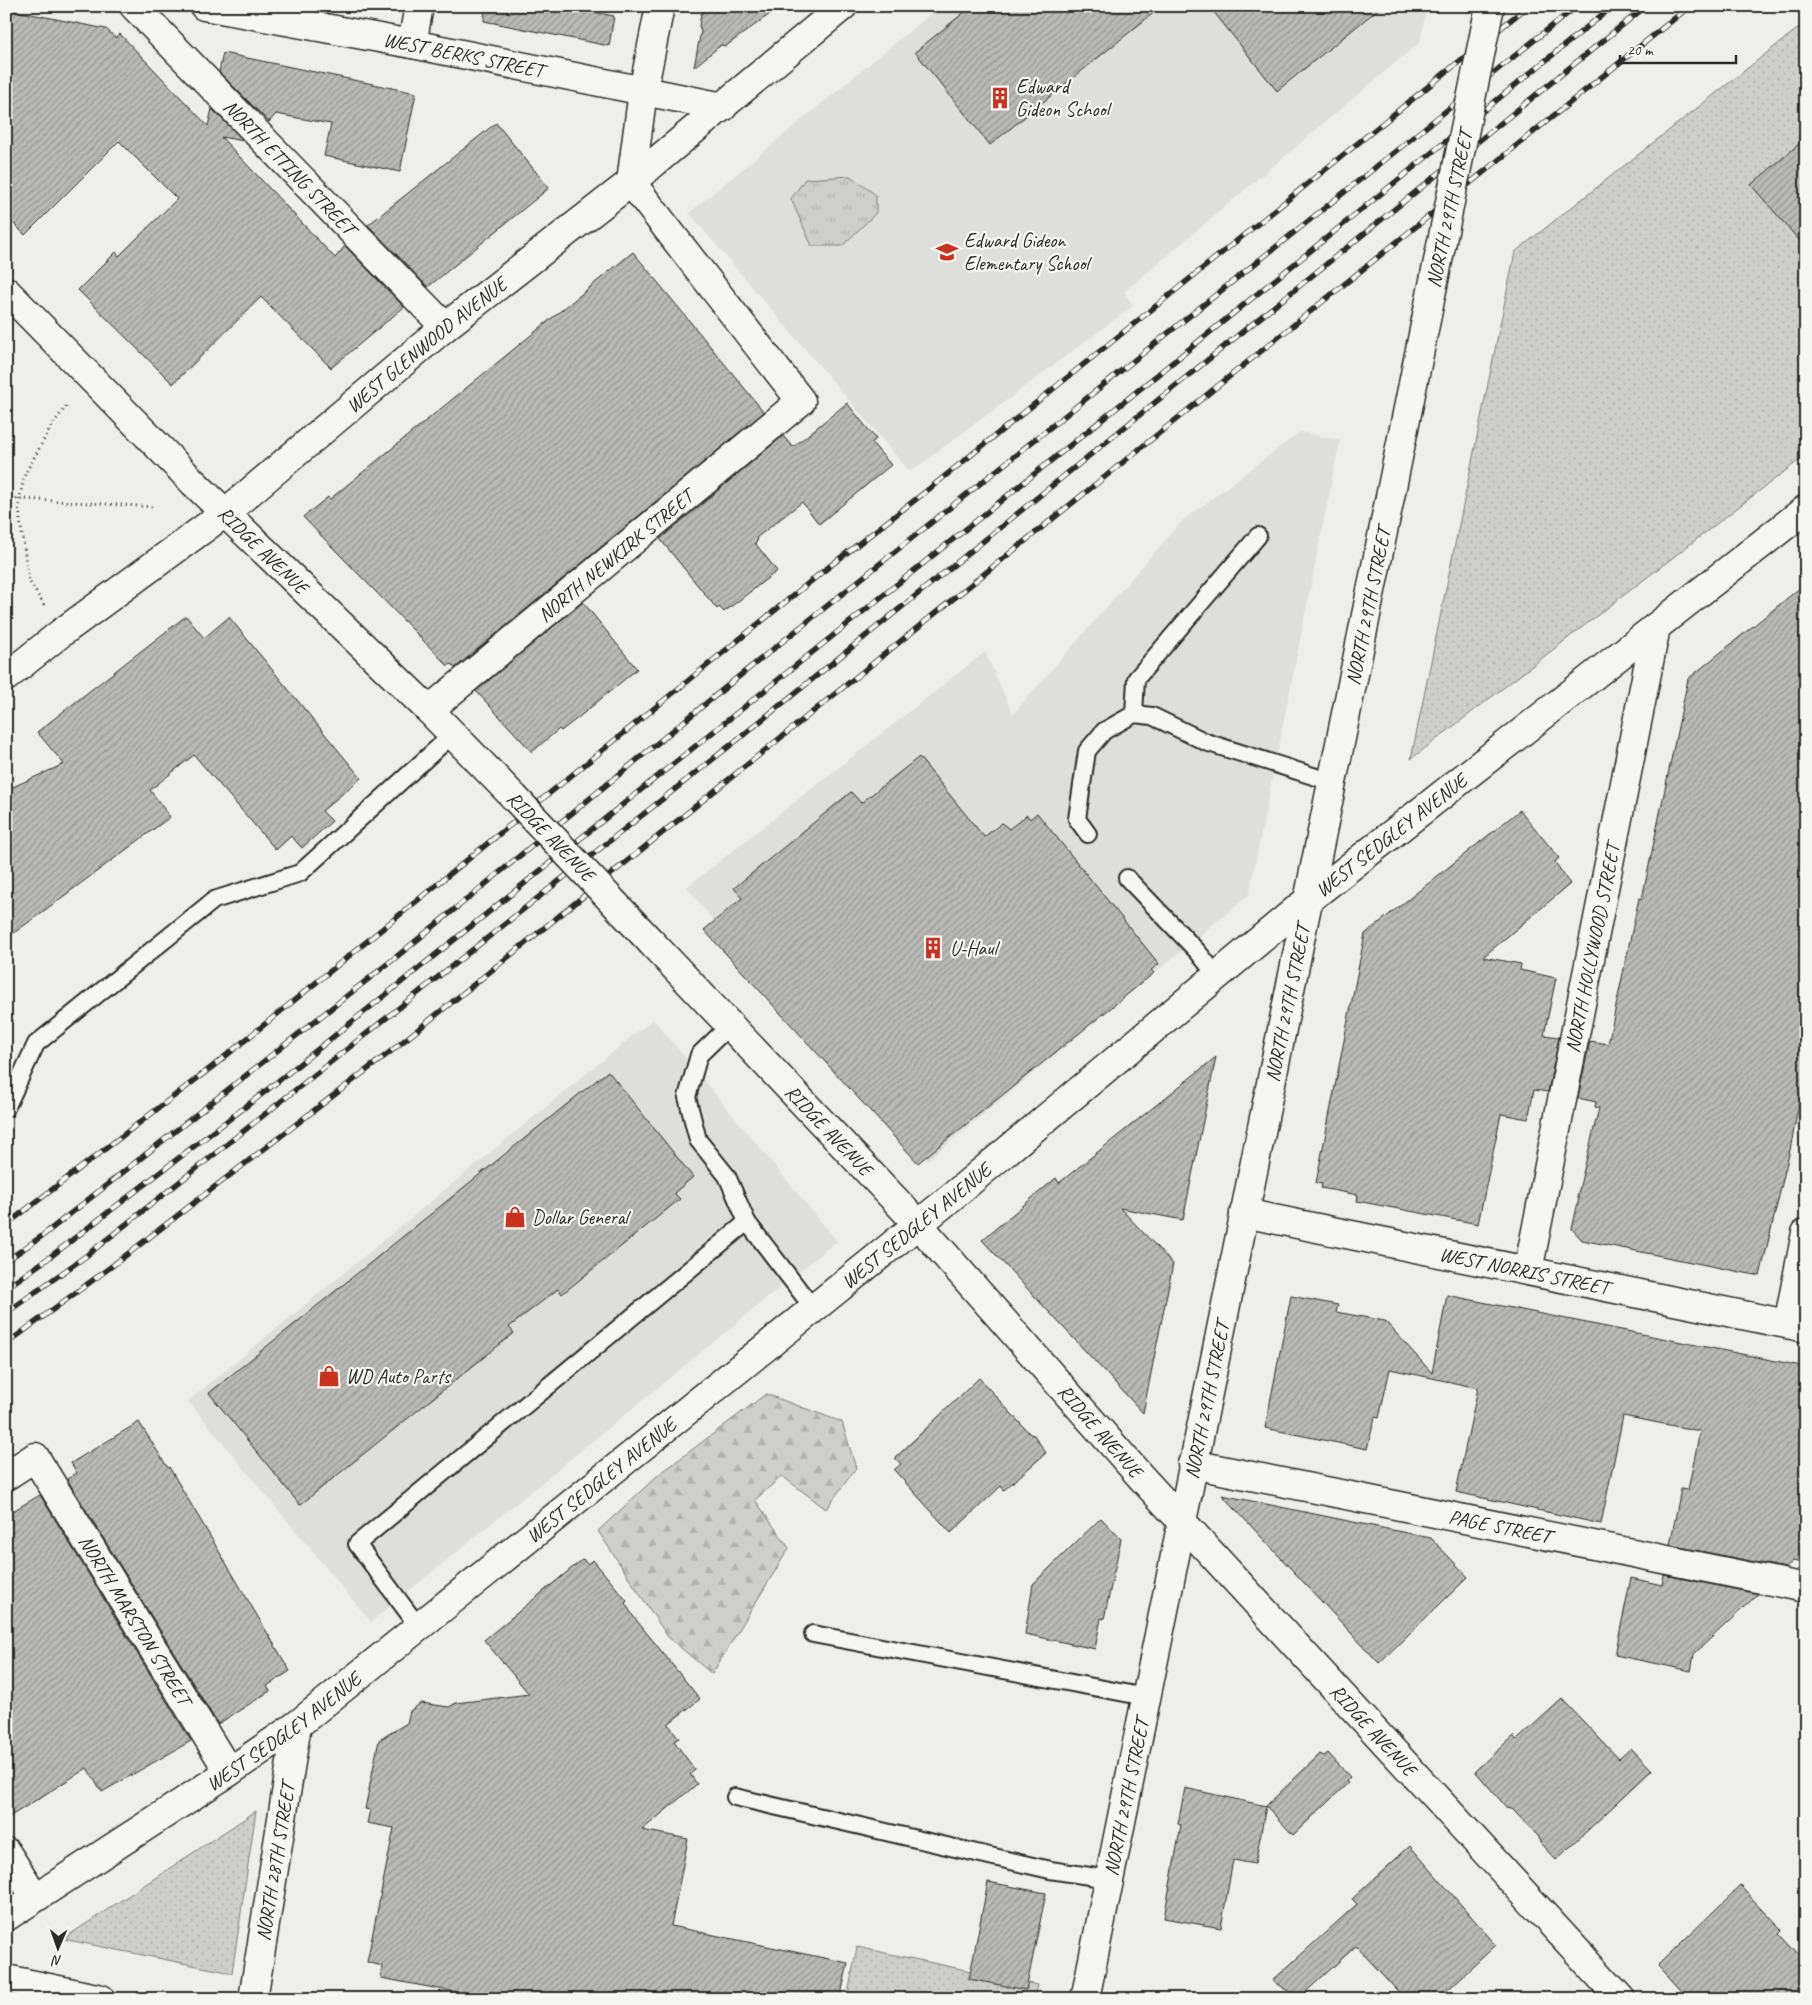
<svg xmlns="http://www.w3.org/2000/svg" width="1812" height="2005" viewBox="0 0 1812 2005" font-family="Caveat,sans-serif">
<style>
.built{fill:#dededb}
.grass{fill:url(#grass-dots);stroke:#7c7c7a}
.forest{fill:url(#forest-firs);stroke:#7c7c7a}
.park{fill:url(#park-tufts);stroke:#7c7c7a}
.building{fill:url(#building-hatch);stroke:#2b2b2b}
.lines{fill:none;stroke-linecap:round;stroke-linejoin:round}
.lane-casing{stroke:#2b2b2b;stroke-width:20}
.street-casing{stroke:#2b2b2b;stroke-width:31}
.secondary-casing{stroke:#2b2b2b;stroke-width:31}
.path{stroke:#2b2b2b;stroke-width:3;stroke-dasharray:1 4;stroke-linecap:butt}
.lane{stroke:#f6f6f2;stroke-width:16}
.street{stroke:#f6f6f2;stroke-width:28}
.secondary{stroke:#f6f6f2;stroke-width:28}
.rail-casing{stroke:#2b2b2b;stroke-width:5.5}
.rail{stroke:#f6f6f2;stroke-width:4;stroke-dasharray:11;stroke-linecap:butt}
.secondary-bridge-casing{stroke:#2b2b2b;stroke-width:31;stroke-linecap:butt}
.secondary-bridge{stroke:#f6f6f2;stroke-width:28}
.labels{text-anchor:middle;stroke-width:4.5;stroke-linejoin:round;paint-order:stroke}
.street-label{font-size:20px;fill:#2b2b2b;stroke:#f6f6f2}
.poi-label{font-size:20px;fill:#2b2b2b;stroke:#f6f6f2;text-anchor:start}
</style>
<defs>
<pattern id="grass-dots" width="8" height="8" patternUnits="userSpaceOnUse" patternTransform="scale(1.25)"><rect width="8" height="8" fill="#cececa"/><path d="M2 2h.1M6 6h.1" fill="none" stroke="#b1b1ae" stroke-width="1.8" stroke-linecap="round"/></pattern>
<pattern id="forest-firs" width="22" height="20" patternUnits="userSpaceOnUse" patternTransform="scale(1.25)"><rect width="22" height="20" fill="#cececa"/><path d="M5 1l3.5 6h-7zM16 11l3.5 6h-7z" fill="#b1b1ae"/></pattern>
<pattern id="park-tufts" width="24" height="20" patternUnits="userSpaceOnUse" patternTransform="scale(1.25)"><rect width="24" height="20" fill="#cececa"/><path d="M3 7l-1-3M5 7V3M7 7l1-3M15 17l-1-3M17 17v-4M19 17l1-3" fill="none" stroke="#b1b1ae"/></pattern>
<pattern id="building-hatch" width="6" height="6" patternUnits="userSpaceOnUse" patternTransform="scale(1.25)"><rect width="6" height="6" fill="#babab7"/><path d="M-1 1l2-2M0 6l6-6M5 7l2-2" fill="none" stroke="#979795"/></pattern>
</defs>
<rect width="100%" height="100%" fill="#eeeeea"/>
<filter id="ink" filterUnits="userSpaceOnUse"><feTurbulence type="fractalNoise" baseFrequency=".02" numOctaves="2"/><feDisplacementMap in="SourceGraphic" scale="10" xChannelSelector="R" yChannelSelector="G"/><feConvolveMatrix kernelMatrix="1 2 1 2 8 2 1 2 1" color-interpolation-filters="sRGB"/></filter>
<g filter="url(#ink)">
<!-- built -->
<g class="built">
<polygon points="940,6 1427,6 1420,42 1124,292 1133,306 910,472 689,213"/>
<polygon points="1300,432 1340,440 1249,895 928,1160 709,915 687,887 985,652 1013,714 1182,521"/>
<polygon points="653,1019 837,1241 371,1622 188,1401"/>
</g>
<!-- grass -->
<g class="grass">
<polygon points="1806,22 1806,455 1411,759 1515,252"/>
<polygon points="256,1811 232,1973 63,1939"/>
<polygon points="857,1947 1037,1985 1034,1999 847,1999"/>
</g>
<!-- forest -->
<polygon class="forest" points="766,1394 842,1422 856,1468 826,1509 782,1476 755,1500 789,1548 712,1674 668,1637 598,1531 657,1476"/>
<!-- park -->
<polygon class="park" points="850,176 876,195 876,213 842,246 812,246 791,199 805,179"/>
<!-- building -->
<g class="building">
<polygon points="485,6 563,6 614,16 609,46 484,21"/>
<polygon points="711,6 781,6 726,46 721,45 694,67 701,31 699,26 701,14"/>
<polygon points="972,6 1162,6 990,145 915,52"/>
<polygon points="1209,6 1382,6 1277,91"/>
<polygon points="6,9 106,29 116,38 120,34 208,126 212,109 244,141 221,137 335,258 345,246 404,307 331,368 261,297 173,384 78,290 116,252 119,256 177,199 119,141 25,235 6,216"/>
<polygon points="223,53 416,93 400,172 324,156 331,124 276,114 269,122 219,72"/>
<polygon points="496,123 549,188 428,287 368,225"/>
<polygon points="1806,138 1806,248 1751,185"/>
<polygon points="633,252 764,412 455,668 451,664 448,666 303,517 328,497 330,499"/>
<polygon points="847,403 876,439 872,443 891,465 819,524 802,502 756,538 758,540 755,543 777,571 724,612 719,607 717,609 660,539 783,436 793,447"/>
<polygon points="1806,583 1806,1068 1790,1150 1760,1276 1582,1240 1572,1229 1579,1198 1577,1198 1599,1108 1595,1107 1596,1102 1578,1098 1590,1041 1608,1044 1639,898 1642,899 1688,679"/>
<polygon points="583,602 637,669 579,717 561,731 559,729 532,752 476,691"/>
<polygon points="186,616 204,638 229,617 361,778 322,811 332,821 302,848 291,836 276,850 194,755 150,790 170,817 6,939 6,790 64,764 37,732"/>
<polygon points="919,757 984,837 1002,823 1009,829 1027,815 1030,819 1037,813 1159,964 1151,970 1154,973 918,1163 704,930 742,898 734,888 851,792 861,803"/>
<polygon points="1520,810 1559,858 1555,862 1570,884 1483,957 1521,964 1520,970 1556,978 1544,1035 1559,1037 1548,1092 1534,1090 1528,1119 1501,1114 1478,1224 1357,1201 1358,1195 1321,1188 1322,1184 1316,1183 1365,934"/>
<polygon points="1216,1057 1183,1220 1120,1208 1173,1264 1143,1413 982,1240 1056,1178 1059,1183"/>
<polygon points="608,1071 693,1177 674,1193 680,1199 562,1294 558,1289 509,1327 514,1333 300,1505 209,1393"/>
<polygon points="1447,1295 1806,1367 1806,1564 1793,1561 1786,1568 1670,1545 1681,1489 1688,1490 1700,1431 1623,1416 1601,1524 1456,1492 1478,1388 1390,1369 1379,1418 1375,1417 1367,1449 1265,1428 1291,1296 1338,1305 1336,1312 1385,1321 1432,1373"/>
<polygon points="979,1378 1030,1434 1034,1435 1046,1453 1004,1490 1001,1486 951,1533 894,1470 901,1464 895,1458"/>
<polygon points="139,1422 168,1468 169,1467 290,1671 267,1686 270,1691 218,1724 67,1479 77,1473 71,1463"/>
<polygon points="40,1495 191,1741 102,1792 87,1768 6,1819 6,1515"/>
<polygon points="1222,1495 1431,1538 1468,1577 1379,1663"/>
<polygon points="1101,1518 1121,1539 1104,1619 1101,1618 1095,1649 1025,1634 1033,1584"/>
<polygon points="583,1559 587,1564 593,1560 627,1601 625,1603 633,1616 700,1699 668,1724 679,1738 674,1741 695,1770 690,1774 697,1784 642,1830 688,1839 671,1926 848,1963 840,1999 492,1999 381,1978 382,1966 367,1962 394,1828 367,1823 370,1810 365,1809 379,1740 407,1723 410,1711 421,1703 449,1707 456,1703 529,1694 484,1640"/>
<polygon points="1664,1575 1758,1594 1694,1654 1691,1671 1615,1655 1631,1578 1662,1585"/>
<polygon points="1562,1699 1619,1759 1631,1748 1652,1770 1556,1860 1540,1843 1539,1837 1513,1810 1507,1808 1475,1771 1513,1736 1517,1740"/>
<polygon points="1328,1753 1350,1777 1346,1781 1348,1783 1293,1835 1266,1806 1255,1864 1233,1860 1221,1928 1164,1918 1181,1825 1178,1824 1185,1788 1266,1806 1320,1754 1324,1756"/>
<polygon points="1410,1846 1496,1945 1438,1999 1405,1999 1356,1946 1299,1998 1272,1981 1357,1904 1352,1899"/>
<polygon points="988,1882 1046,1893 1026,1990 969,1979"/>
<polygon points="1740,1886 1782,1930 1779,1933 1806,1962 1806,1999 1689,1999 1658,1965"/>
</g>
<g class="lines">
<!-- lane casing -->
<g class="lane-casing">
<g id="lane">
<polyline points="1134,714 1136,679 1258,536"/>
<polyline points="1088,834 1077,819 1087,751 1104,731 1134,714 1152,716 1206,742 1332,782"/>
<polyline points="1127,878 1198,952 1217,976"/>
<polyline points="730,1025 699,1055 687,1097 698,1140 727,1176 747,1222"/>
<polyline points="6,1108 36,1044 214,900 300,873 453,734"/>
<polyline points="418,1626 357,1544 747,1222 813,1308"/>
<polyline points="813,1634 1146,1697"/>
<polyline points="735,1797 1050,1870 1109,1879"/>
</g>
</g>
<!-- street casing -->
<g class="street-casing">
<g id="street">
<path id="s1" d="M134,6L445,327"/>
<path id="s2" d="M204,6L412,44L723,107"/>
<polyline points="412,44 419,6"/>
<path id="s3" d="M6,677L61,633L225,513L445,327L631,182L843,6"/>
<path id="s4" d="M429,710L801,401L631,182L643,91L660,6"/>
<path id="s5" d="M1244,1213L1806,1328"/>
<path id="s6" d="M1528,1271L1656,627"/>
<polyline points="1788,1324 1806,1233"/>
<path id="s7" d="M1192,1464L1806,1588"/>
<path id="s8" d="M6,1476L35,1457L229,1772"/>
<polyline points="6,1852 35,1897"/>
<path id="s9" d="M6,1917L229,1772L297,1725L942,1205L1308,900L1806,509"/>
<path id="s10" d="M253,1999L297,1725"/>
</g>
</g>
<!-- secondary casing -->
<g class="secondary-casing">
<g id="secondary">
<path id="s11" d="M6,291L193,482L429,710L514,797"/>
<path id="s12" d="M651,942L918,1224L1141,1477L1621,1999"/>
<polyline points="6,1979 101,1999"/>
<path id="s13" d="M1085,1999L1441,246"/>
</g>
</g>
<!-- path -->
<g class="path">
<polyline points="6,498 155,507"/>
<polyline points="44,605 29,581 20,520 19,500 25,474 52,425 68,404"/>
</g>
<!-- lane -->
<use href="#lane" class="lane"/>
<!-- street -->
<use href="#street" class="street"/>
<!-- secondary -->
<use href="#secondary" class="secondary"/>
<!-- rail casing -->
<g class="rail-casing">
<g id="rail">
<polyline points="6,1225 212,1067 821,573 924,493 1528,6"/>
<polyline points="6,1261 42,1236 395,958 737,678 1577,6"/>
<polyline points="6,1288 50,1257 262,1094 1078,439 1613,6"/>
<polyline points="6,1313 86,1256 737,740 1646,6"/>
<polyline points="6,1344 112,1266 390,1052 1690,6"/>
</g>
</g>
<!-- rail -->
<use href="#rail" class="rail"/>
<!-- secondary-bridge casing -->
<g class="secondary-bridge-casing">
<g id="secondary-bridge">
<polyline points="1441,246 1490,6"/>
<polyline points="514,797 651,942"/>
</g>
</g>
<!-- secondary-bridge -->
<use href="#secondary-bridge" class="secondary-bridge"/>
</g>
</g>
<!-- icons -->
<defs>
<g id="building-bare" transform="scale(1.725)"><path d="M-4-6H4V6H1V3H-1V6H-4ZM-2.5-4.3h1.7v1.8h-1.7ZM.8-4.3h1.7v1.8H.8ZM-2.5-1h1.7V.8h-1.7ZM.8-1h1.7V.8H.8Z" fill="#c8321e" stroke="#f6f6f2" stroke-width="2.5" paint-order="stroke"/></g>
<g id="school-bare" transform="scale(1.725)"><path d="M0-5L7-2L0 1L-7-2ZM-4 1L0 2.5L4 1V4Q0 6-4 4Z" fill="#c8321e" stroke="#f6f6f2" stroke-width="2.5" paint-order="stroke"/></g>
<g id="shop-bare" transform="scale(1.725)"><path d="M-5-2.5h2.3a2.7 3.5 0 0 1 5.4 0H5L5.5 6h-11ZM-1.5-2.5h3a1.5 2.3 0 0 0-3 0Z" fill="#c8321e" stroke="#f6f6f2" stroke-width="2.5" paint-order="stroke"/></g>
</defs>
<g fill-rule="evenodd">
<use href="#building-bare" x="1000" y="98"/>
<use href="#school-bare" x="947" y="252"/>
<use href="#building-bare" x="933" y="948"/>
<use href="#shop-bare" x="515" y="1217"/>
<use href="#shop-bare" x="329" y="1376"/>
</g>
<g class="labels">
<!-- street labels -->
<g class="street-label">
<text dy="7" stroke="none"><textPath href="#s2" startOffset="264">WEST BERKS STREET</textPath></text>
<text dy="7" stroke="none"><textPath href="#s1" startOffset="224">NORTH ETTING STREET</textPath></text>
<text transform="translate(1449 209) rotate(-78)" y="7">NORTH 29TH STREET</text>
<text dy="7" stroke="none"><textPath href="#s3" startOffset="536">WEST GLENWOOD AVENUE</textPath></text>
<text dy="7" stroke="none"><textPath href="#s11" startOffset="365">RIDGE AVENUE</textPath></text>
<text dy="7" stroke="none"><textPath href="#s4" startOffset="242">NORTH NEWKIRK STREET</textPath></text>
<text dy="7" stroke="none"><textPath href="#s13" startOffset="1421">NORTH 29TH STREET</textPath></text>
<text transform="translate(551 836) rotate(46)" y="7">RIDGE AVENUE</text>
<text dy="7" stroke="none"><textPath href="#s9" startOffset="1759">WEST SEDGLEY AVENUE</textPath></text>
<text dy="7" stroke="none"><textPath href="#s6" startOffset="329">NORTH HOLLYWOOD STREET</textPath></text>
<text dy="7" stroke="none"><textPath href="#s13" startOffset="1016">NORTH 29TH STREET</textPath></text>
<text dy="7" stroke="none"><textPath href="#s12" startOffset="259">RIDGE AVENUE</textPath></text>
<text dy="7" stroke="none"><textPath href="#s9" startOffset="1144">WEST SEDGLEY AVENUE</textPath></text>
<text dy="7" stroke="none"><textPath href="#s5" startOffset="286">WEST NORRIS STREET</textPath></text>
<text dy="7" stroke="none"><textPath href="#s13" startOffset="611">NORTH 29TH STREET</textPath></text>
<text dy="7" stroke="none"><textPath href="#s12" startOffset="664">RIDGE AVENUE</textPath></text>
<text dy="7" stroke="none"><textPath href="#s9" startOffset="739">WEST SEDGLEY AVENUE</textPath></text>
<text dy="7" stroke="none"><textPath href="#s7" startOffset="314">PAGE STREET</textPath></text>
<text dy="7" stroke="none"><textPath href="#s8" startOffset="226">NORTH MARSTON STREET</textPath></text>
<text dy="7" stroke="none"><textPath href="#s12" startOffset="1069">RIDGE AVENUE</textPath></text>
<text dy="7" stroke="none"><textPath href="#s9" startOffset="334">WEST SEDGLEY AVENUE</textPath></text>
<text dy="7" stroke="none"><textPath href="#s13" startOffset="206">NORTH 29TH STREET</textPath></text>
<text dy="7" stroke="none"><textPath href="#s10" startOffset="139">NORTH 28TH STREET</textPath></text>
</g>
<!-- poi labels -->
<g class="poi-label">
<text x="1016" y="93">Edward<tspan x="1016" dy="23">Gideon School</tspan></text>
<text x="964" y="247">Edward Gideon<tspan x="964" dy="23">Elementary School</tspan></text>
<text x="950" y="955">U-Haul</text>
<text x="532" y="1224">Dollar General</text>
<text x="346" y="1383">WD Auto Parts</text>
</g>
</g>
<!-- margin -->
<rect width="1812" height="2005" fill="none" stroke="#f6f6f2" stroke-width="25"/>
<rect x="12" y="12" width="1787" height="1980" fill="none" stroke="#2b2b2b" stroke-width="2" filter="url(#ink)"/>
<!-- north arrow -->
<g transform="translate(58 1948) rotate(182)" stroke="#f6f6f2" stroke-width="4" paint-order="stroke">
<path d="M0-4L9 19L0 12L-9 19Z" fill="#2b2b2b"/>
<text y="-8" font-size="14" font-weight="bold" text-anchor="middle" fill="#2b2b2b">N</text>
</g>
<!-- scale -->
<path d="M1620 55v8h116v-8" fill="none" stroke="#2b2b2b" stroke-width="2.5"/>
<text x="1627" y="55" font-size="15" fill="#2b2b2b" stroke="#f6f6f2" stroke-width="4" paint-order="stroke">20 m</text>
</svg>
